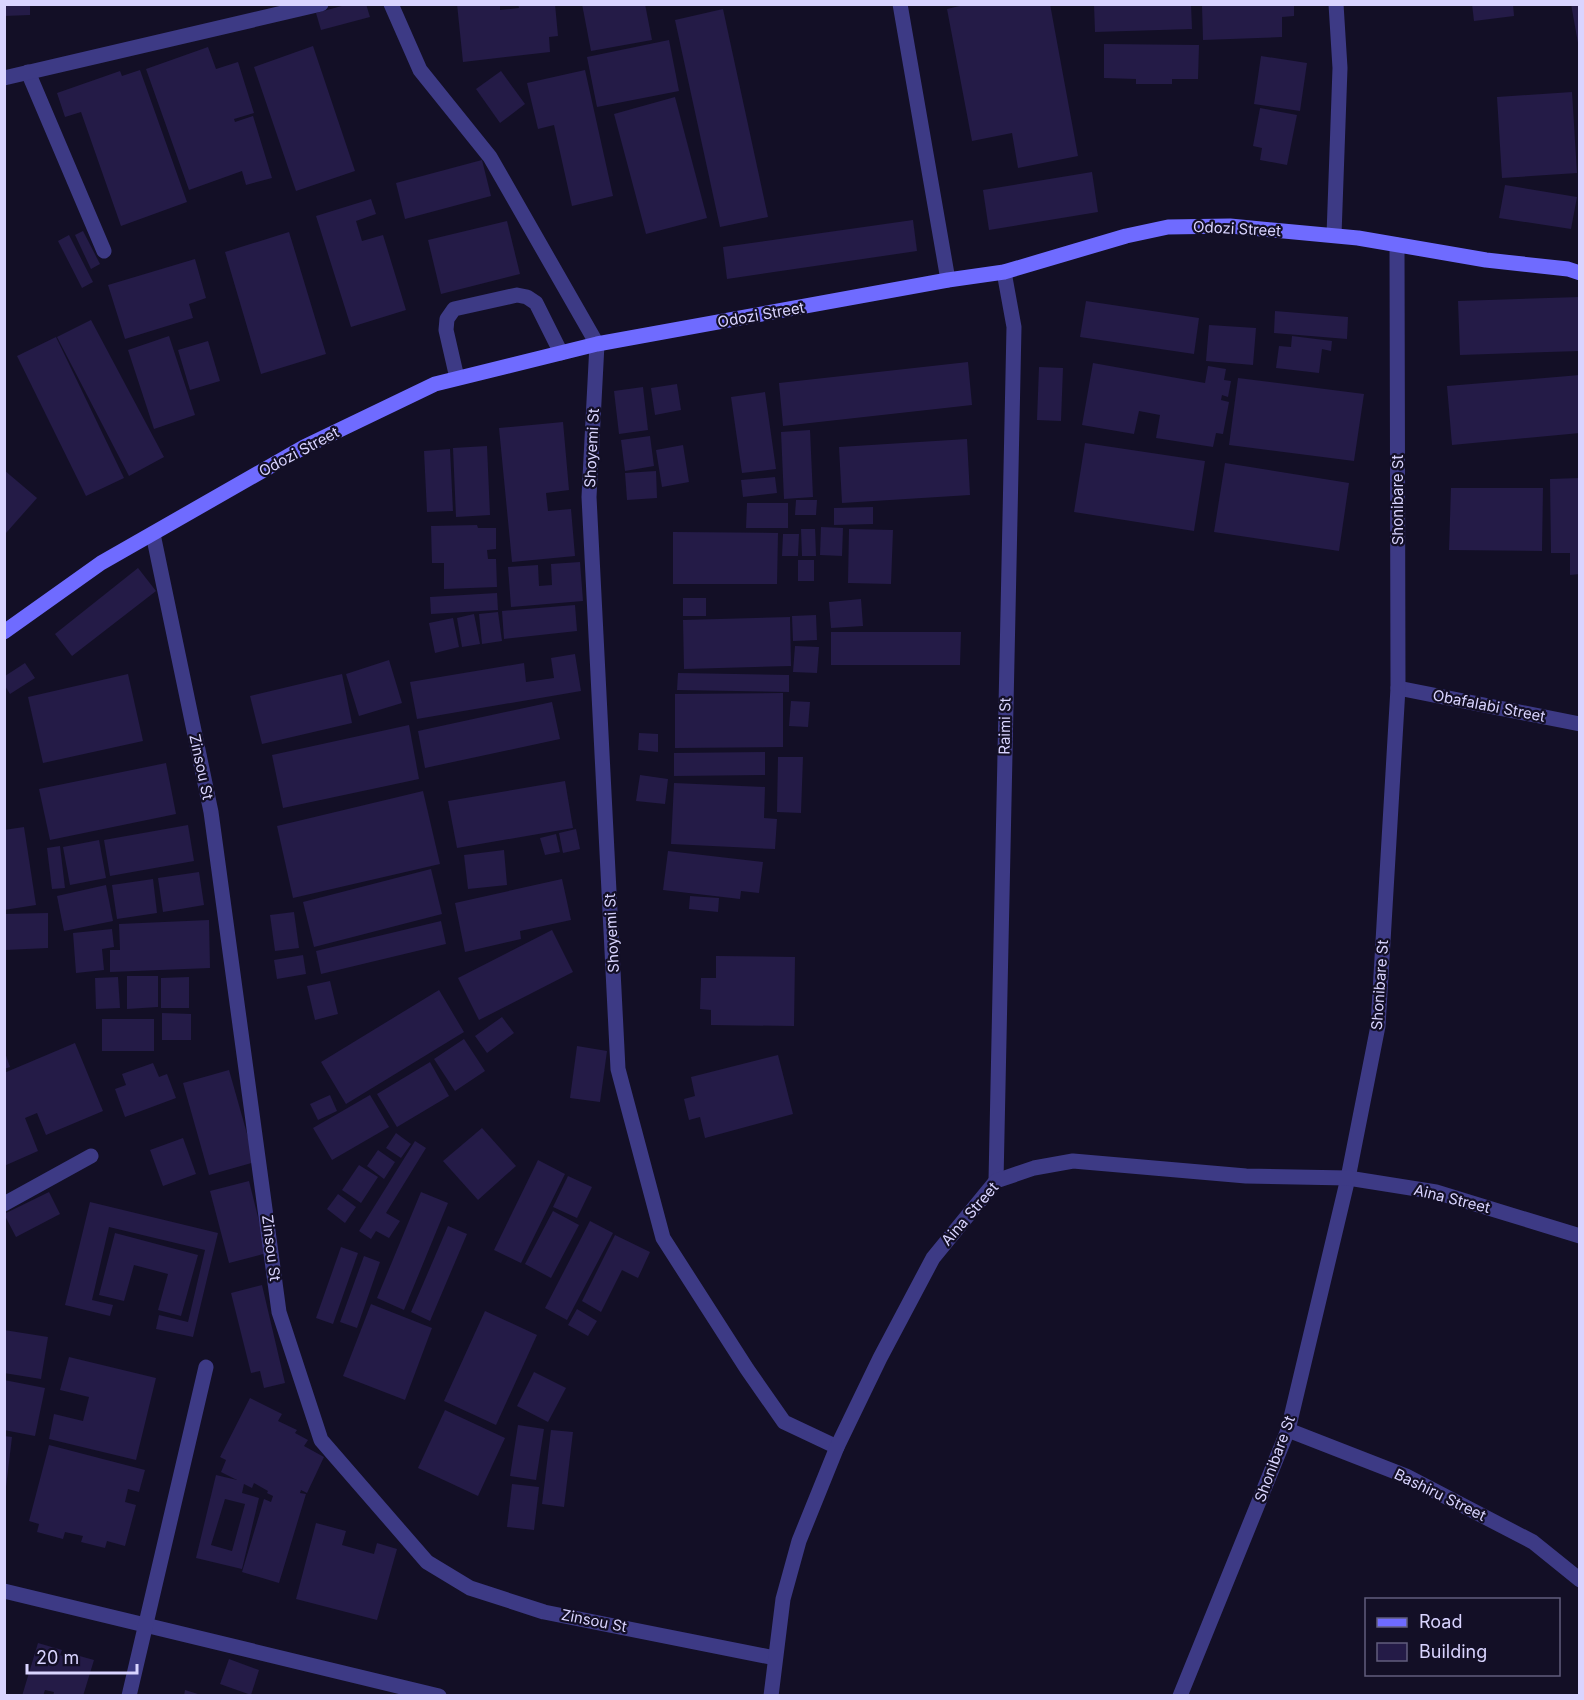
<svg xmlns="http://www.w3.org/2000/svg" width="1584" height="1700" viewBox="0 0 1584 1700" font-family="Inter,sans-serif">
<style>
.building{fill:#241b47;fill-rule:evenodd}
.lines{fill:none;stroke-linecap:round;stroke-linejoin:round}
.service{stroke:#3d3a85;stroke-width:15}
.minor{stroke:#3d3a85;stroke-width:15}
.tertiary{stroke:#3d3a85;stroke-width:15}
.secondary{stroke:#6f6bff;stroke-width:15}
.labels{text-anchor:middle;stroke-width:4.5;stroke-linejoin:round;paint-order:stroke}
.street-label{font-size:15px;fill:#d9d4ff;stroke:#130f26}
</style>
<rect width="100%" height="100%" fill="#130f26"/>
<!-- building -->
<g class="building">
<polygon points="4,4 30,4 30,15 4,16"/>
<polygon points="349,4 366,4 370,17 321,30 316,13"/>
<polygon points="457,4 500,4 500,10 519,8 518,4 555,4 558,36 549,37 550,52 463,62"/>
<polygon points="582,4 645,4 652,40 591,51"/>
<polygon points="968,4 1050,4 1078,156 1018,168 1012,133 972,141 947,9"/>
<polygon points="1094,4 1191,4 1192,29 1095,32"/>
<polygon points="1294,4 1294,16 1282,17 1282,37 1203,40 1202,5"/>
<polygon points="1472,4 1513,4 1514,16 1474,21"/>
<polygon points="1571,4 1580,4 1580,43 1578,43"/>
<polygon points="723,9 768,217 720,227 675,20"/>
<polygon points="669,40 679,91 597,107 587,57"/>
<polygon points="1104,44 1199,45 1198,79 1172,79 1172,84 1136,84 1136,79 1104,78"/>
<polygon points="313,46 355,171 296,191 254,67"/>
<polygon points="208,47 216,69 238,62 254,113 234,119 235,122 253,116 272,178 246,185 242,171 189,190 146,69"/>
<polygon points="1261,56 1307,63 1300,111 1254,104"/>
<polygon points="140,70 187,202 121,226 81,112 65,117 57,93 120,71 122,76"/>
<polygon points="585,70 613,196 572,206 554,125 538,129 527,83"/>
<polygon points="501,71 525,104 500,123 476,89"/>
<polygon points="1572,92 1577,173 1502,178 1497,97"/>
<polygon points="675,97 707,218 646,234 614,114"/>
<polygon points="1260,108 1297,115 1287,165 1260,160 1262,148 1253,146"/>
<polygon points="482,160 491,196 405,219 396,183"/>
<polygon points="1092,172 1098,212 989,230 983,190"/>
<polygon points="1505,185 1577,197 1571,229 1499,218"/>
<polygon points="371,199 376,214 356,221 362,241 383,235 406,310 351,327 316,216"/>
<polygon points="913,220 917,251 727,279 723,247"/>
<polygon points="507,221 520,274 441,294 428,240"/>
<polygon points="83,231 100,264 91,269 75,235"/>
<polygon points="289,232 326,354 261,374 225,252"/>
<polygon points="69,235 93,282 82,288 58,241"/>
<polygon points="195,259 206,298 189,304 193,318 125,339 108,285"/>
<polygon points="1580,297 1580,351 1460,355 1458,301"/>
<polygon points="1086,301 1199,318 1194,354 1080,337"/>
<polygon points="1275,311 1348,317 1347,339 1274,333"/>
<polygon points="91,320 164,457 129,476 57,337"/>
<polygon points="1209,325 1256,328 1253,365 1206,361"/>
<polygon points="169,336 195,415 154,429 128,350"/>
<polygon points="1292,336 1332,341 1331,351 1322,349 1319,373 1276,368 1279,346 1291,347"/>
<polygon points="56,337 124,478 86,496 17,356"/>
<polygon points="208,341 220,381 190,390 178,350"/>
<polygon points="968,362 972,405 783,426 779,383"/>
<polygon points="1093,363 1205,383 1208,366 1226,369 1224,380 1231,381 1228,397 1222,395 1221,400 1229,402 1223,434 1216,433 1213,447 1156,438 1160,415 1139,411 1134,434 1082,425"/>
<polygon points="1039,367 1063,368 1061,421 1037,420"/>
<polygon points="1580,375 1580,433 1452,445 1447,386"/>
<polygon points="1238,378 1364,394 1354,461 1229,445"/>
<polygon points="677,384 681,410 655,415 651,388"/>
<polygon points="643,387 648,430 619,434 614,391"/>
<polygon points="765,392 776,469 742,473 731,397"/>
<polygon points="563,422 569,490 546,493 548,511 571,509 575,556 512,562 499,428"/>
<polygon points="810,430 813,497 784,499 781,432"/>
<polygon points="650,436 654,466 625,471 621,440"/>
<polygon points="967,439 970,495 842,503 839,447"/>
<polygon points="1085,443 1205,461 1194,531 1074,512"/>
<polygon points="683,445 689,482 662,487 656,450"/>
<polygon points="487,446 490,515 456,517 453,448"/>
<polygon points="450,449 453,511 427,512 424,451"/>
<polygon points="1225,463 1349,483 1339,551 1214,532"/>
<polygon points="4,470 37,498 6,533 4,531"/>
<polygon points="656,471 657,498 627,500 625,473"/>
<polygon points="775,477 777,493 743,497 741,480"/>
<polygon points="1580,478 1580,574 1570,575 1570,553 1551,553 1550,479"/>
<polygon points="1451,488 1543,488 1542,551 1449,550"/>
<polygon points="796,500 817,500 816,515 795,515"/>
<polygon points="747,503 788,503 788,528 746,528"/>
<polygon points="873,507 873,524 834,525 834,508"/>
<polygon points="477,525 478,528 496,528 496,549 487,550 488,559 496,559 497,587 444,589 444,563 432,563 431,526"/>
<polygon points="821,527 843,528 842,556 820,555"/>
<polygon points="801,529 815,529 816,556 802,556"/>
<polygon points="849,529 893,530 891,584 848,583"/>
<polygon points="673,532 778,533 777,584 673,584"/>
<polygon points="783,534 799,534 798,556 782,556"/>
<rect x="798" y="560" width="16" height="21"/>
<polygon points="580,562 583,601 511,607 508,567 538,565 539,586 552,585 551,564"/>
<polygon points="138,568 156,591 72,656 55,634"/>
<polygon points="497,593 498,610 431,614 430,597"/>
<rect x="683" y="598" width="23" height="18"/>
<polygon points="861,599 863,626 831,628 829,602"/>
<polygon points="575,605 577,631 504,639 502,611"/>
<polygon points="498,612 502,641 482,644 479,614"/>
<polygon points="474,614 480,644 462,647 457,618"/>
<polygon points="816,615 817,640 793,641 792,616"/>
<polygon points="790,617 791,666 684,669 683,620"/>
<polygon points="453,618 459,647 435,653 429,623"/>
<polygon points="831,632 961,632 960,665 831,665"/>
<polygon points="795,646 819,647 817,673 793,672"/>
<polygon points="575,654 581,691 417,719 410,682 524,663 526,682 554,678 551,658"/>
<polygon points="389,660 402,703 359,716 346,674"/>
<polygon points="25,663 35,678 10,694 5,686 5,676"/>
<polygon points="678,673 789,675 789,692 677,690"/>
<polygon points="128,674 143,741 43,763 28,697"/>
<polygon points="342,674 352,723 262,744 250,696"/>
<polygon points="783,693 783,747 675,748 675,694"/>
<polygon points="791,701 810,702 808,727 789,726"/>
<polygon points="552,702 560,739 425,768 418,731"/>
<polygon points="409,725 419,779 283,808 272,755"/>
<polygon points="639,733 658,734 658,752 638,750"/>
<polygon points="765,752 765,775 674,776 674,753"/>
<polygon points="778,757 803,757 801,813 777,812"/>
<polygon points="166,763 176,814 50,840 39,789"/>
<polygon points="640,775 668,779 665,804 636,801"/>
<polygon points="565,781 573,828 457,848 448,801"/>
<polygon points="674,783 765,787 764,818 777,819 775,849 671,844"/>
<polygon points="423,791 440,864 293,898 277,826"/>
<polygon points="188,825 194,861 110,876 104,840"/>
<polygon points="24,827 36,905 4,910 4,830"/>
<polygon points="576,829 580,849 563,853 559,833"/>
<polygon points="556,834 560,852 545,855 540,838"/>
<polygon points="99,840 106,878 70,885 63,847"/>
<polygon points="60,846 65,888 52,889 47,848"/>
<polygon points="504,850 507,885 468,889 464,855"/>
<polygon points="668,851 763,862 759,893 741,891 740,899 663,890"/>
<polygon points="431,869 442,914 314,947 303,902"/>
<polygon points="199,872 204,905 163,912 158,878"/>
<polygon points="153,879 157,913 117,919 112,885"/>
<polygon points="562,879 571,920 520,931 521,939 465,952 455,903"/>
<polygon points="106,885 113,921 64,931 57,896"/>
<polygon points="690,896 719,898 718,912 689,909"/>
<polygon points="294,912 299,948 275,951 270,915"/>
<polygon points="48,913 48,948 5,950 4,914"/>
<polygon points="209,920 210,968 110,972 110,950 120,950 119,924"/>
<polygon points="441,921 446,944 321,974 316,951"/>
<polygon points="112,929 114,947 102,949 104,970 76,973 73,933"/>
<polygon points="552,930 573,972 479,1020 458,978"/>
<polygon points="303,955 306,974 277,979 274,960"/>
<polygon points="716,956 795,957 794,1026 711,1025 711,1010 700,1009 701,978 716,978"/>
<polygon points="127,976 158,976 158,1007 127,1009"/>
<polygon points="118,977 120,1008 96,1009 95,978"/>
<polygon points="189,977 189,1008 161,1008 161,978"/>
<polygon points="330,981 338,1014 315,1020 307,986"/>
<polygon points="439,990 464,1032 346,1104 321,1062"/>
<polygon points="162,1013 191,1014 191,1040 162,1040"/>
<polygon points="502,1017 514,1033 487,1053 475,1036"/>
<rect x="102" y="1019" width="52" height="32"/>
<polygon points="464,1039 485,1071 455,1091 434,1059"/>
<polygon points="75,1043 103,1111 46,1135 37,1113 25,1118 38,1151 4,1166 4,1073"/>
<polygon points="577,1046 607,1051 600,1102 570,1098"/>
<polygon points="4,1050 10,1067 4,1069"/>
<polygon points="778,1055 793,1114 705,1138 700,1117 689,1120 684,1099 695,1096 691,1077"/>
<polygon points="430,1062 449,1096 397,1127 377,1094"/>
<polygon points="153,1063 159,1077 167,1074 176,1098 125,1117 115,1089 126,1085 122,1074"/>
<polygon points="229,1070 255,1162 209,1175 183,1083"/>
<polygon points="330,1095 337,1111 318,1120 310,1104"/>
<polygon points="370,1095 389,1127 332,1160 313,1128"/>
<polygon points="482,1128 516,1166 478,1200 443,1161"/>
<polygon points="396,1133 411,1144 401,1158 386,1148"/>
<polygon points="183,1138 196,1174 163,1186 150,1150"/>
<polygon points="415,1141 426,1148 386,1213 400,1221 389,1238 376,1231 371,1239 359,1231"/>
<polygon points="378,1150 395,1162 384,1179 367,1166"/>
<polygon points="538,1160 565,1174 521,1263 494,1250"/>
<polygon points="359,1165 378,1177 361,1203 342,1190"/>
<polygon points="568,1176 592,1187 577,1218 553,1207"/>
<polygon points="249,1181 267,1253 229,1263 210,1191"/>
<polygon points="49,1192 60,1214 16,1237 4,1214"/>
<polygon points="421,1192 448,1203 404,1310 377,1298"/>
<polygon points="338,1194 356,1207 345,1223 327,1209"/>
<polygon points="90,1202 218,1233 193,1337 156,1329 159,1315 188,1322 205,1250 109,1227 92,1300 113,1305 110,1316 65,1305"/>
<polygon points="553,1211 579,1225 551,1278 525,1264"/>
<polygon points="590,1221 613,1233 567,1320 545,1308"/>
<polygon points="448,1226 467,1234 430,1321 411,1312"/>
<polygon points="115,1233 198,1255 181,1316 158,1310 168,1274 134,1265 124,1301 99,1295"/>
<polygon points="615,1235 650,1252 638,1278 622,1270 601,1312 582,1301"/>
<polygon points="341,1247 358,1253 333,1324 316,1318"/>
<polygon points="364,1256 380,1262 357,1328 340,1322"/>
<polygon points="262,1285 285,1383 264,1388 260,1371 251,1373 231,1293"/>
<polygon points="371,1304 432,1328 405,1400 343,1376"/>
<polygon points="577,1309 597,1321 588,1336 568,1325"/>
<polygon points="485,1311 537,1335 496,1425 444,1401"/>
<polygon points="4,1330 48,1337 41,1379 4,1373"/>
<polygon points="69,1357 156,1378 136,1460 49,1439 54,1414 83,1421 89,1397 60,1390"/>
<polygon points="534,1372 566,1388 548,1422 517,1406"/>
<polygon points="4,1380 45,1388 35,1436 4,1430"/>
<path d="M250,1398L282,1414L278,1421L297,1430L295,1433L308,1440L304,1446L324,1457L307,1493L301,1490L300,1493L306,1494L279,1583L242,1572L264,1499L271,1502L273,1496L267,1493L268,1491L254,1483L252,1488L244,1484L242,1493L259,1498L242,1569L196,1558L216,1475L237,1480L221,1472L226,1460L220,1457ZM225,1499L245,1504L232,1551L211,1545Z"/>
<polygon points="445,1410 505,1438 478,1496 418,1468"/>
<polygon points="518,1425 544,1429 536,1480 510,1476"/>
<polygon points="551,1430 573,1432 564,1507 542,1504"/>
<polygon points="4,1436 12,1437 6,1487 4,1487"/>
<polygon points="49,1445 145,1470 139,1492 128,1489 125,1502 136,1505 125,1546 107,1541 105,1548 81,1542 83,1536 65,1532 63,1539 37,1532 39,1524 29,1521"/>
<polygon points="512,1484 539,1487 534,1530 507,1527"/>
<polygon points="316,1523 346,1531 342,1545 374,1554 377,1543 397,1549 377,1620 296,1599"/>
<polygon points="38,1643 62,1650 60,1655 74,1660 76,1655 94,1660 83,1696 53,1696 54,1692 45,1690 43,1696 22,1696"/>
<polygon points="229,1659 259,1670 251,1695 220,1684"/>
<polygon points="185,1690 201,1695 201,1696 184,1696"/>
</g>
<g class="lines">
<!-- service -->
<g class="service">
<polyline points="28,72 104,251"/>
<polyline points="457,378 446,330 447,319 454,309 517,295 527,297 536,303 561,353"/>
</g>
<!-- minor -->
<g class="minor">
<polyline points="391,4 420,70 490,157 597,344 589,497 618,1069 663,1238 747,1369 784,1422 837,1447"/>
<polyline points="900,4 948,280"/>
<polyline points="4,78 321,4"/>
<polyline points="1334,235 1340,68 1336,4"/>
<polyline points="153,534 211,812 279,1312 321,1440 427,1562 470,1588 544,1612 775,1658"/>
<polyline points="1398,688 1580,724"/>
<polyline points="996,1181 1014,327 1004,272"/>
<polyline points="4,1204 91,1156"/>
<polyline points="1288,1430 1406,1476 1533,1542 1580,1580"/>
<polyline points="4,1591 439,1696"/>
<polyline points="129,1696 206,1367"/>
<polyline points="1180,1696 1288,1430 1348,1178"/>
</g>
<!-- tertiary -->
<g class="tertiary">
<polyline points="1348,1178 1378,1026 1398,688 1397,245"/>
<polyline points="771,1696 783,1599 799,1541 837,1447 880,1358 933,1258 996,1181 1034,1168 1073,1161 1246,1176 1348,1178 1436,1192 1580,1236"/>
</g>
<!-- secondary -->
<polyline class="secondary" points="4,632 101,563 304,447 435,384 597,344 948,280 1004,272 1126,236 1168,227 1230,226 1358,238 1486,260 1568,269 1580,273"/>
</g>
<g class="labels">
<!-- street labels -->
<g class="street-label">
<text transform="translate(1237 229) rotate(3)" y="5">Odozi Street</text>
<text transform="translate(761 315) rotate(-10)" y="5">Odozi Street</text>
<text transform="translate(592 448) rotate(-87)" y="5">Shoyemi St</text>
<text transform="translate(299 452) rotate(-28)" y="5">Odozi Street</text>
<text transform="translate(1398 500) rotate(-90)" y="5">Shonibare St</text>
<text transform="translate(1489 706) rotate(11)" y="5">Obafalabi Street</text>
<text transform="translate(1005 726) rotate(-89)" y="5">Raimi St</text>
<text transform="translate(201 767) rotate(78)" y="5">Zinsou St</text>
<text transform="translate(612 933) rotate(-93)" y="5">Shoyemi St</text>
<text transform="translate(1380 985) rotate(-86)" y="5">Shonibare St</text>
<text transform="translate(1452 1199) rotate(14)" y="5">Aina Street</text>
<text transform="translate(970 1214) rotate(-49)" y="5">Aina Street</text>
<text transform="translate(271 1248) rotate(83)" y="5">Zinsou St</text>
<text transform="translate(1275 1459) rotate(-70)" y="5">Shonibare St</text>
<text transform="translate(1440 1495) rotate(26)" y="5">Bashiru Street</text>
<text transform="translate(594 1621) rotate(11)" y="5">Zinsou St</text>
</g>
</g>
<!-- border -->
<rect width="1584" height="1700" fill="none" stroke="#d9d4ff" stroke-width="12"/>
<!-- legend -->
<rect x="1365" y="1598" width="195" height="78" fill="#130f26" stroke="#625e7d" stroke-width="1.5"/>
<rect x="1377" y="1618" width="30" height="9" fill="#6f6bff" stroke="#625e7d" stroke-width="1.5"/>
<text x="1419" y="1628" font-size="18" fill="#d9d4ff">Road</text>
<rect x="1377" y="1643" width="30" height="18" fill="#241b47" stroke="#625e7d" stroke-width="1.5"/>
<text x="1419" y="1658" font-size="18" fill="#d9d4ff">Building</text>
<!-- scale -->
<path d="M27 1664v9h110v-9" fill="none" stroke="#d9d4ff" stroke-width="3"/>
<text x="36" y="1664" font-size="18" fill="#d9d4ff" stroke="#130f26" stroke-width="4.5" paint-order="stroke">20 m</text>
</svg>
